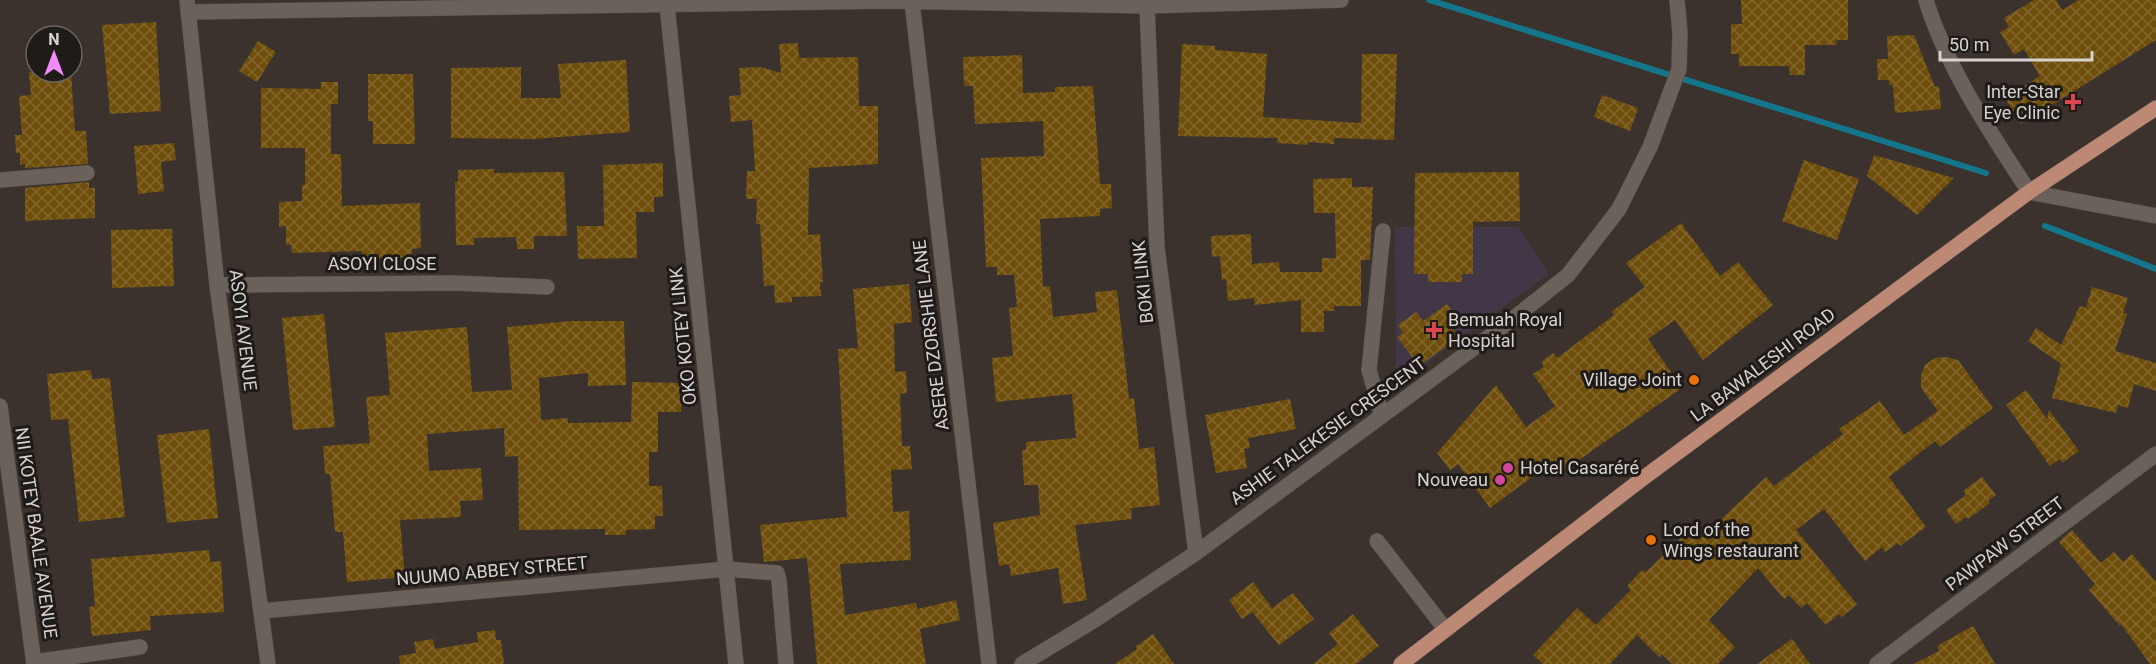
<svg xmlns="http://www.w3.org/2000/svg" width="2156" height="664" viewBox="0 0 2156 664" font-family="Roboto,sans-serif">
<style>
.medical{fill:#423746}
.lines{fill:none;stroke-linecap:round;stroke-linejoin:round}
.stream{stroke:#14768b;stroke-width:6}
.building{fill:url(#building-cross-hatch)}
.minor-casing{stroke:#554e49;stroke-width:16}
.major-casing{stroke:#554e49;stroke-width:16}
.minor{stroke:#6b615b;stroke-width:15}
.major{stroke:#bd8974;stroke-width:15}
.health-dot{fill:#e0444e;stroke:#1f1b18;stroke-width:2}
.food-dot{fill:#e8710a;stroke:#1f1b18;stroke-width:2}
.hotel-dot{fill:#d1479c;stroke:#1f1b18;stroke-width:2}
.labels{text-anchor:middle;stroke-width:6;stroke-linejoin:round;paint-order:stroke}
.poi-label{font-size:18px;fill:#d8d2cf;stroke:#1f1b18;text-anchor:end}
.street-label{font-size:18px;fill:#d8d2cf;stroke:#1f1b18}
</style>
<defs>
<pattern id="building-cross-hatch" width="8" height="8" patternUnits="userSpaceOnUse" patternTransform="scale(1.5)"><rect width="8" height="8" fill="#6e4e0a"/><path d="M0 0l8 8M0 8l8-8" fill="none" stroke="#82672d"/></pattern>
</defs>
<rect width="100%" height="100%" fill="#3b322d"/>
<!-- medical -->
<polygon class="medical" points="1395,227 1519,227 1549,274 1396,386"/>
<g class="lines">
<!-- stream -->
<g class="stream">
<polyline points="1429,0 1986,173"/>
<polyline points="2045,226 2156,269"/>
</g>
</g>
<!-- building -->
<g class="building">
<polygon points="1741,0 1848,0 1848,40 1836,40 1837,45 1805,45 1805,75 1790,75 1789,66 1739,66 1739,54 1731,54 1731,24 1742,24"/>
<polygon points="2034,0 2056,0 2062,10 2079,0 2156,0 2156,40 2021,124 2005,98 2040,76 2024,49 2014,55 2000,32 2009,27 2004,18"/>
<polygon points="156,22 161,111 110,114 102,25"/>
<polygon points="1914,35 1935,87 1939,86 1941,109 1895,113 1893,85 1889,85 1889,80 1878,80 1877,59 1888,59 1887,36"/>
<polygon points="258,41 276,52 257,82 239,71"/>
<polygon points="798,43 799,58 858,57 859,106 878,106 878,164 809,168 808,235 820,234 823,282 820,282 821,296 792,297 792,302 775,303 774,285 764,286 760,224 756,224 757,199 746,199 747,171 755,171 752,120 731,122 729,96 741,95 739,68 760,67 781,73 779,44"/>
<polygon points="1182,44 1215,46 1215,50 1267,54 1263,117 1361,123 1362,54 1397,54 1394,140 1334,138 1334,144 1308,142 1307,145 1277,143 1278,138 1178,136"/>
<polygon points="1022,55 1023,93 1055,92 1055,87 1093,86 1100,184 1111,184 1112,208 1100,209 1100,216 1040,219 1043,287 1050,286 1053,317 1097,312 1095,292 1117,290 1129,399 1134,398 1139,449 1154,447 1160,505 1131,508 1132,519 1075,525 1087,600 1063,604 1058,568 1011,576 1009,564 999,566 993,523 1040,515 1038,485 1024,485 1022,450 1026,450 1026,442 1076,438 1072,394 996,402 992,358 1013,356 1009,308 1017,307 1014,275 997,275 997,267 986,267 981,158 1044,156 1043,121 975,124 973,86 964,86 963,57"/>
<polygon points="626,60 630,132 532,139 451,138 451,68 521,67 521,98 561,98 558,64"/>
<polygon points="29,72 71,72 75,131 86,131 88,164 25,168 25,164 20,165 20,153 16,153 15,135 22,135 19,96 31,95"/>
<polygon points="368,74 413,74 415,144 373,144 373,121 368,121"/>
<polygon points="321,82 338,82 338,104 331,104 331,154 341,154 342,206 420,203 421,248 412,249 412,257 362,259 362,251 292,253 291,245 286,245 286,226 279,227 279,202 302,201 302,185 305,185 305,148 261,148 261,88 321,89"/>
<polygon points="1602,95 1638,108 1630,131 1594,117"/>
<polygon points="174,143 176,160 161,162 164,191 138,194 134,146"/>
<polygon points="1874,155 1954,178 1917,215 1867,176"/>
<polygon points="1804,160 1859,179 1837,240 1782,221"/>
<polygon points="663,163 663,197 654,197 654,212 636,212 637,258 578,259 577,226 604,226 603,165"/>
<polygon points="494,169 494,173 564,172 567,236 534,236 534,249 517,249 516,237 474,238 474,245 456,245 455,182 458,182 458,170"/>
<polygon points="1519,172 1520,221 1473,222 1473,274 1462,274 1462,282 1428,282 1428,274 1414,274 1415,173"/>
<polygon points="1352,178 1352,187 1373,187 1370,260 1361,260 1361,306 1334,306 1334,311 1324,311 1324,332 1301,332 1301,300 1255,305 1254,298 1228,301 1226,279 1222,280 1220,256 1212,257 1211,236 1251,234 1252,264 1279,262 1280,272 1322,272 1322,258 1336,258 1335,213 1314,213 1313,179"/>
<polygon points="89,182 89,188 95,188 95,218 25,221 25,188"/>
<polygon points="1681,223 1720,276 1738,262 1773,305 1703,360 1675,320 1648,339 1682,388 1563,471 1555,460 1490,508 1458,464 1450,470 1437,453 1496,385 1526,427 1555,406 1533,374 1544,367 1541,362 1553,353 1557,358 1614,315 1612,311 1645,287 1626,263"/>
<polygon points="172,229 174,286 112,288 111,230"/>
<polygon points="909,284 912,322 894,324 895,372 906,371 907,393 900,394 902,446 910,446 912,469 891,470 893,512 909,511 911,560 840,564 845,615 916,603 917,609 956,600 960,620 920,629 926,664 817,664 807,558 764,562 760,525 847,517 838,349 858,348 853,289"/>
<polygon points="2092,287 2128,298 2123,313 2127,314 2115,351 2156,363 2156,391 2134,384 2128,408 2118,405 2116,413 2052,398 2061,364 2028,341 2036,328 2061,345 2080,306 2086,308"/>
<polygon points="1447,304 1459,320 1451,326 1459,337 1419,366 1397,337 1403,333 1398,325 1416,312 1423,321"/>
<polygon points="324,314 335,427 293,430 282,318"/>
<polygon points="570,321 624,321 626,385 588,386 588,373 539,378 541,420 568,418 568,423 631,422 632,382 682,383 681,412 658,412 658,452 649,452 649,486 662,486 663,516 655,516 655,529 626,530 626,535 605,535 605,529 519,530 518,456 505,457 504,428 427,434 429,471 481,468 483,500 460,501 461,517 400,520 405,577 347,582 343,532 335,532 330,474 325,474 323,446 370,443 366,397 390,395 385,333 467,327 472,392 512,390 507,327"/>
<polygon points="1946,357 1958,360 1993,408 1940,447 1935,441 1889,477 1926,527 1900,546 1898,543 1885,552 1882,547 1865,561 1824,509 1796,530 1857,604 1842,617 1839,614 1826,625 1807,603 1801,608 1789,595 1784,599 1758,568 1709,620 1735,647 1718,664 1672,664 1662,654 1659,657 1637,635 1610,664 1543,664 1533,655 1577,608 1596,625 1631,590 1627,586 1642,570 1646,572 1689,530 1699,540 1766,477 1774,486 1843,434 1839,429 1880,401 1904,435 1938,411 1921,388 1921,376 1925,365 1935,358"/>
<polygon points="91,370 92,379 110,378 125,517 79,522 68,419 51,420 47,374"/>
<polygon points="2026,390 2047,419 2049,410 2079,451 2062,463 2060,459 2050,466 2006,405"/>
<polygon points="1290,399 1296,429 1248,438 1250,448 1244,449 1247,468 1216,473 1205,415"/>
<polygon points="209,429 218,518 167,523 157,435"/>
<polygon points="1982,477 1996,495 1988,501 1990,503 1968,519 1966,517 1956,524 1946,510 1966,495 1963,491"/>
<polygon points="2072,530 2101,563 2114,552 2123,562 2132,554 2156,582 2156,664 2150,664 2121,624 2120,626 2089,590 2095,584 2059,542"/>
<polygon points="209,550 210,562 221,561 224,612 150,616 151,630 92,636 89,607 95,606 91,559"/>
<polygon points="1253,582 1272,608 1293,593 1314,619 1279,645 1252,612 1242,619 1229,600"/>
<polygon points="1353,614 1379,646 1356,664 1313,664 1338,644 1329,633"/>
<polygon points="1973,626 1995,664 1914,664 1939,651 1937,646"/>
<polygon points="495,630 496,640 501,640 504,664 400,664 399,656 416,653 414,642 433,639 435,649 478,642 477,632"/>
<polygon points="1153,634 1174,664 1115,664 1137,649 1135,647"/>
<polygon points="1792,639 1810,664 1757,664"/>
</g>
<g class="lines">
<!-- minor casing -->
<g class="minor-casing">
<g id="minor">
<polyline points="187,0 217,285 268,664"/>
<path d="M1926,0C1947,69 1990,131 2029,192L2156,216"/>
<polyline points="912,2 989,664"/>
<polyline points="667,5 736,664"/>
<polyline points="1147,6 1157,247 1196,553"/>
<polyline points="188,12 890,1 1147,6 1341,0"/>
<polyline points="0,180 87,173"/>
<polyline points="217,285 455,283 547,287"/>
<polyline points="0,406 34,664"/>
<polyline points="1382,416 1369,370 1383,231"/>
<polyline points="1377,541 1446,630"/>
<polyline points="261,611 727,569 777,573 779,581 786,664"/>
<polyline points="34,662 140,647"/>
<polyline points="1022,664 1093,621 1196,553 1509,322 1568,275 1619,209 1650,147 1679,69 1680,33 1677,0"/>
<polyline points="1877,664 2156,454"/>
</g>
</g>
<!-- major casing -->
<g class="major-casing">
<polyline id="major" points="1401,664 1642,479 2029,192 2156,108"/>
</g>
<!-- minor -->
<use href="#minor" class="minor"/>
<!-- major -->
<use href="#major" class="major"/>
</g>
<!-- markers -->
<g class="health-dot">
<path d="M2070 93h6v6h6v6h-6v6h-6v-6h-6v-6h6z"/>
<path d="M1431 321h6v6h6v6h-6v6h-6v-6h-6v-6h6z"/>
</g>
<g class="food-dot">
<circle cx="1694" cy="380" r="6"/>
<circle cx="1651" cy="540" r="6"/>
</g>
<g class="hotel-dot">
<circle cx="1508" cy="468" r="6"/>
<circle cx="1500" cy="480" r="6"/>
</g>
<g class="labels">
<!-- poi labels -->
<g class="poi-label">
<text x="2060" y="98">Inter-Star<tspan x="2060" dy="21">Eye Clinic</tspan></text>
<text x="1448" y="326" text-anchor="start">Bemuah Royal<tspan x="1448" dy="21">Hospital</tspan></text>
<text x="1682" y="386">Village Joint</text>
<text x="1520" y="474" text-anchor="start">Hotel Casaréré</text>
<text x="1488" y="486">Nouveau</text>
<text x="1663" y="536" text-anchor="start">Lord of the<tspan x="1663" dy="21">Wings restaurant</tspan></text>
</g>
<!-- street labels -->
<g class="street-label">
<text x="382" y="270">ASOYI CLOSE</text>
<text transform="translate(1143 282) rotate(-96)" y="6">BOKI LINK</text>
<text transform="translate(243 330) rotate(83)" y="6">ASOYI AVENUE</text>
<text transform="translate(931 335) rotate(-97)" y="6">ASERE DZORSHIE LANE</text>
<text transform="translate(683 336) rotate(-96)" y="6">OKO KOTEY LINK</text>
<text transform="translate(1763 365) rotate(-37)" y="6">LA BAWALESHI ROAD</text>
<text transform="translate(1328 431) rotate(-36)" y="6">ASHIE TALEKESIE CRESCENT</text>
<text transform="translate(36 533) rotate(82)" y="6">NII KOTEY BAALE AVENUE</text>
<text transform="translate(2005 544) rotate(-37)" y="6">PAWPAW STREET</text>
<text transform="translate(492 571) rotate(-5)" y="6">NUUMO ABBEY STREET</text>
</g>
</g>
<!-- north arrow -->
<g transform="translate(54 54)"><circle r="28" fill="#1f1b18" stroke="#696461" stroke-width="1.5"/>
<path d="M0-4.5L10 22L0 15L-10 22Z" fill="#ef8bf7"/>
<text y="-9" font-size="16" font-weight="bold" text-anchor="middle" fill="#d8d2cf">N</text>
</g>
<!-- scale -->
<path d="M1940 51v9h152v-9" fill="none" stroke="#d8d2cf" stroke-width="3"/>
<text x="1949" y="51" font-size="18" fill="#d8d2cf" stroke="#1f1b18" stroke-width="4.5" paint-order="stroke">50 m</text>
</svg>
